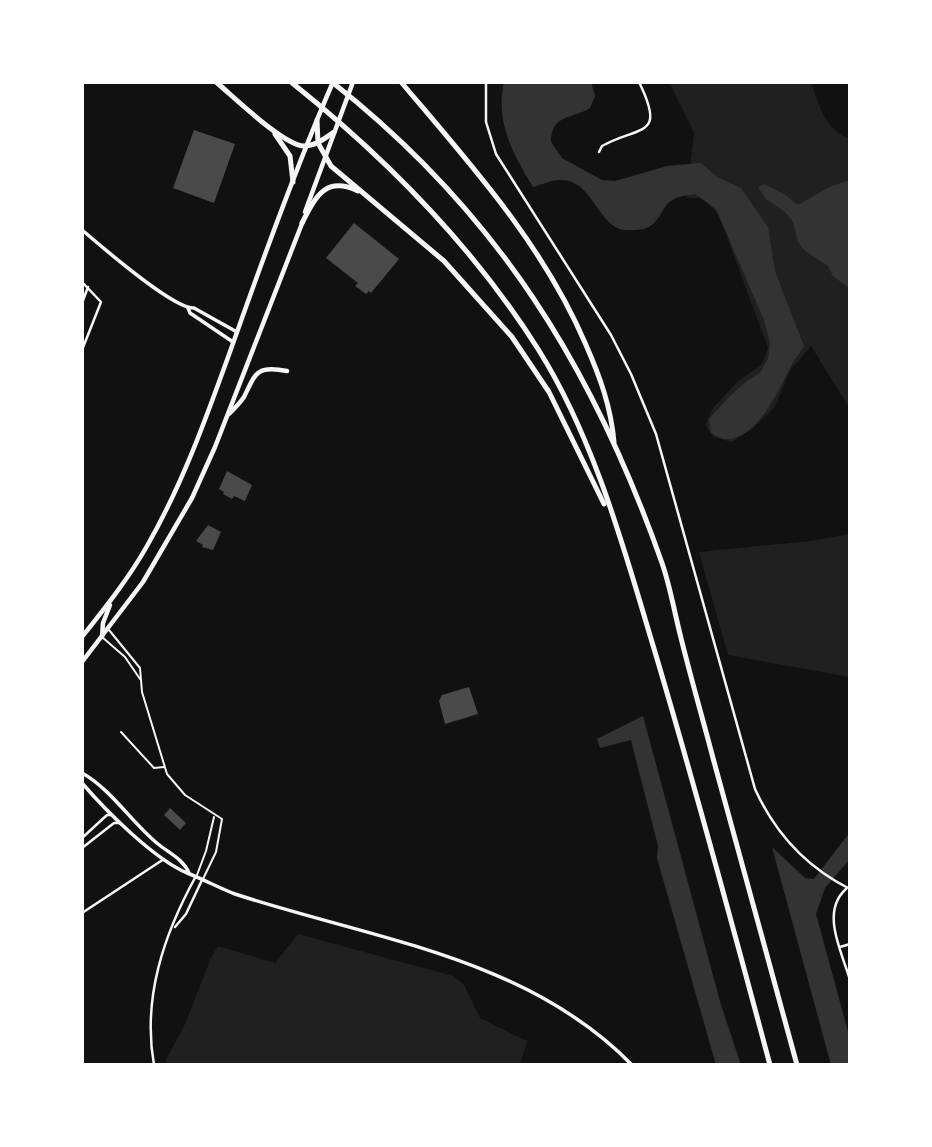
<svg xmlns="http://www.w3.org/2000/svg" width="932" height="1147" viewBox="0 0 932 1147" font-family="Mulish,sans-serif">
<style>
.green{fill:#202020}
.water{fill:#333}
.building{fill:#4a4a4a}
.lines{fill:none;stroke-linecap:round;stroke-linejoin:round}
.service{stroke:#f5f5f5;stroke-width:2}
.minor{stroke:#f5f5f5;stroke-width:2.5}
.tertiary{stroke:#f5f5f5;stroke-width:3.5}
.primary{stroke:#f5f5f5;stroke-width:4.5}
.motorway{stroke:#f5f5f5;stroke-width:5}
</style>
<rect width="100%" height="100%" fill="#111"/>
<!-- green -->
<g class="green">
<path d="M669,82H811C819,105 825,130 850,139V409L811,346L791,369L774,408L752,429L732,442L714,437L705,425L713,408L736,383L762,364L768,348L719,215L703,198H687L694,132Z"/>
<polygon points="850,534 850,677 728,655 699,552 810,541"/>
<polygon points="298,934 453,976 464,985 480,1018 527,1041 520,1065 167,1065 166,1060 185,1024 211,958 218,946 275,963"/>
</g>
<!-- water -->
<g class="water">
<path d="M504,82H591L595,96L590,108C573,119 551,114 551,142L562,158L602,180L615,181L667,166L701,163L717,177L741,188L768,227L775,271L804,346C800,353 795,358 792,364C780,387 758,440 726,439C721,439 715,435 711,433L709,419L731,395L748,380L760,373L768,359L770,343L764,320L716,209L695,194C689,195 680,196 674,199C655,210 664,232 627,230C597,229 593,177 559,180C551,180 541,185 533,187C513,154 495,122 504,82Z"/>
<polygon points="850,180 850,289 833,276 828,266 805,251 798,242 793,222 785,212 766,199 758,187 764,184 786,195 795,203 800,204 829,187"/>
<polygon points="643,716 721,1005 741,1065 716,1065 657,858 658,846 631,740 600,748 597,739"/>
<polygon points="850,832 850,859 825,888 816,914 850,1039 850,1065 831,1065 772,847 805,878 814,879"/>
</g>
<!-- building -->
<g class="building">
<polygon points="194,130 235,144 214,203 173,188"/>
<polygon points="354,223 399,259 371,293 369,291 366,294 355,286 358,283 326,258"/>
<polygon points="227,471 252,485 245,501 234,496 232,499 223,494 224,492 219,489"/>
<polygon points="208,525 221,532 213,550 202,547 203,545 196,541"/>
<polygon points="469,687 478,714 445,724 439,701 442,695"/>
<polygon points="170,808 186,823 180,830 164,815"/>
</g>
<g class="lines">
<!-- service -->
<g class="service">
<polyline points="109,630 140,668 142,692 167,774 185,795 222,819 216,852 203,879"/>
<polyline points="102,637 125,657 140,679"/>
<polyline points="121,732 154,768 164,767"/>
<polyline points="197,875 206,851 214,817"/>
</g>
<!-- minor -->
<g class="minor">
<path d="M486,82V122L496,154L611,335L631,374L656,434L755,789C775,833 806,867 850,889"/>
<path d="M599,152L602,146C639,125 667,139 639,82"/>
<polyline points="82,282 101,302 82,350"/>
<polyline points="82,303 88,287"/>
<polyline points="82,838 107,815 111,815"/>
<polyline points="82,848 114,823 119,823"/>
<path d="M846,889C820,912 842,952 850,980"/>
<polyline points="82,913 164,859"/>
<polyline points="175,927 186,914 202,880"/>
<polyline points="840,947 850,944"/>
<path d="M154,1065C142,998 164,934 196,876"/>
</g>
<!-- tertiary -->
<g class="tertiary">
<path d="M82,230C101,246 173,309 194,308L237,332"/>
<polyline points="188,308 190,313 233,342"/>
<path d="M82,773C111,789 132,823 158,844C169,853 183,859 189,873"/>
<path d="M82,783C106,811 154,859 187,873C203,879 219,888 235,894C372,939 527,957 632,1065"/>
</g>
<!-- primary -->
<g class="primary">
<polyline points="305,212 353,82"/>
<path d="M229,414C234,409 240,403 244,397C256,373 256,365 287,371"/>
<path d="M82,637C105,608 129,578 147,546C185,480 210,407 236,335C266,250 297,165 333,82"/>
<polyline points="102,637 103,623 110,605"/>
<polyline points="82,662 143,582 192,498 215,447 303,221"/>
</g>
<!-- motorway -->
<g class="motorway">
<path d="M216,82C234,97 283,145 304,146C316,146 325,138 334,132"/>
<path d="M291,82C386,158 473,246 538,349C593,436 623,545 652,642C694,782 732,923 770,1065"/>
<path d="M332,82C497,212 593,367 662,563C670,586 674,610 680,634C690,675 702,716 713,758C740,860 769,962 797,1065"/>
<path d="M401,82C471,165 543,244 586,345C600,377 611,407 614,442"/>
<polyline points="317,120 318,143 331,166 444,261 512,337 549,392 604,504"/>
<polyline points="275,134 290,156 293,182"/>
<path d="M302,223C315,198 325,175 358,191"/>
</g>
</g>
<!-- border -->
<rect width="932" height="1147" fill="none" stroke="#ffffff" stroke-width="168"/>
</svg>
